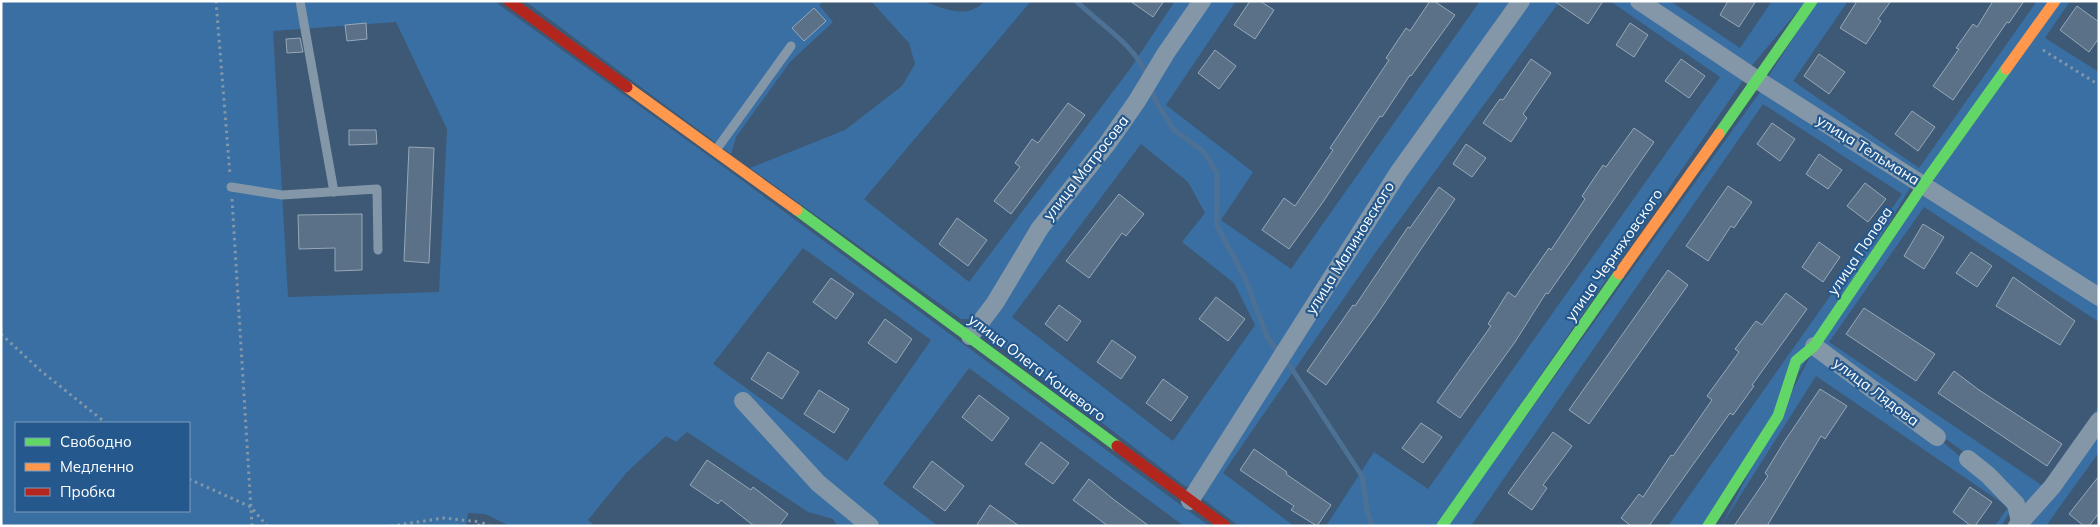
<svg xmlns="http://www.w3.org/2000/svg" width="2100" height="527" viewBox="0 0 2100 527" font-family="Mulish,sans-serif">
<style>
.green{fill:#3a6fa3;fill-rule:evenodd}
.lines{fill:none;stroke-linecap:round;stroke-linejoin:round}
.stream{stroke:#4d7195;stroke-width:5}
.building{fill:#5a7187;stroke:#98a8b8}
.path{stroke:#8497a9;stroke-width:3;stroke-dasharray:2.5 4;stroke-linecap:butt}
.lane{stroke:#8497a9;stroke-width:9}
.street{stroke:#8497a9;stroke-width:18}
.fast{stroke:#63d668;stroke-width:11}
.slow{stroke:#ff974d;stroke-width:11}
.jam{stroke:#b3261e;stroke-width:11}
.labels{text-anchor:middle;stroke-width:4.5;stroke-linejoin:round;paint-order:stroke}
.street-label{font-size:15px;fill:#fff;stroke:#25598d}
</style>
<rect width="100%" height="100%" fill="#3d5975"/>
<!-- green -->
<g class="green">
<path d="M1,1H494L724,167L1209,526H1184L969,368L883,484L938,526H882L823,478L859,526H837L833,519L808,512L687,432L676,442L666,436L627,472L588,520L595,526H510L485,514L468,513L466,526H1ZM396,22L447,129L439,292L288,297L273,31ZM803,248L931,340L847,461L713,364ZM16,423H189V511H16Z"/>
<polygon points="525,1 823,1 819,5 833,22 790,62 736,137 731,154"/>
<path d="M871,1H928V3C948,10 968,19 985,1H1031L864,199L969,282L1130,69L1175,1H1195L1144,81L978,314L969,319H961L750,168L845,130L902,86L915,64L909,43Z"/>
<path d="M1207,1H1236L1166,105L1253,172L1221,220L1291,269L1480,1H1517L1194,484L1186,487L982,331L1044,230ZM1141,144L1188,182L1205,213L1182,242L1234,283L1255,325L1173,441L1012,317Z"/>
<polygon points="1527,1 1560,1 1373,256 1223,473 1294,526 1239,526 1203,499 1204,490 1401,175"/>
<polygon points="1610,1 1633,1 1746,76 1437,526 1326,526 1374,452 1428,489 1720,77"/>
<polygon points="1648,1 1670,1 1740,48 1772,1 1806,1 1749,69"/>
<polygon points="1817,1 1848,1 1793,81 1919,168 2037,1 2050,1 1923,176 1766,80"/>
<polygon points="2060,1 2070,1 2045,38 2099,72 2099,291 1936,188 1933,177"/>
<polygon points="1763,88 1913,183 1774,413 1702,526 1668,526 1902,194 1763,104 1471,526 1447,526"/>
<polygon points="1925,195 1931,196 2099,301 2099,322 1924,207 1829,342 2043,486 2099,406 2099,413 2047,486 2026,509 2022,509 2019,502 1991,472 1822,348 1821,344 1920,198"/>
<polygon points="1812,353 1937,437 1986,479 2013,507 2001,526 1995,526 2008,507 1816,376 1721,526"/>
<polygon points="2099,431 2099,452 2046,526 2022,526"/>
</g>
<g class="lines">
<!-- stream -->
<g class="stream">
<path d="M1076,1C1099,23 1137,47 1147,76"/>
<polyline points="1151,87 1155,100 1174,130 1204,152 1217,173 1217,226 1245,278 1267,337 1292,369 1362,476 1367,510 1372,526"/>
</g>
</g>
<!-- building -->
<g class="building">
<polygon points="1130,1 1164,1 1153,17"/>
<polygon points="1250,1 1260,1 1274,10 1255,39 1234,25"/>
<polygon points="1430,1 1434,1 1455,15 1411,76 1410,75 1382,117 1380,116 1323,202 1289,249 1262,230 1284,198 1295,206 1333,150 1330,148 1389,60 1386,58 1406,28 1410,31"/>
<polygon points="1554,1 1603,1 1588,24"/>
<polygon points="1728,1 1756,1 1739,27 1720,15"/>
<polygon points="1857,1 1891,1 1878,19 1881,21 1866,44 1840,28"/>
<polygon points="1993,1 2024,1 2009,23 2007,22 1953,100 1933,86 1959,49 1956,48 1973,24 1977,27"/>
<polygon points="2077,6 2099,22 2099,38 2089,52 2060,30"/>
<polygon points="814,8 826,21 804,41 792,28"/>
<polygon points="366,23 367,39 347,41 345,25"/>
<polygon points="1630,23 1648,35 1634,57 1616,45"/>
<polygon points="300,38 303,52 287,53 286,39"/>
<polygon points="1215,50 1236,66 1219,89 1198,73"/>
<polygon points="1819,54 1845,72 1829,94 1804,76"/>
<polygon points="1531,59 1551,73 1523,114 1527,118 1511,142 1483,123 1500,99 1503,100"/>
<polygon points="1681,59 1705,76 1689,98 1665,81"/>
<polygon points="1068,103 1085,115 1011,214 994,201 1020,167 1015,163 1032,139 1038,143"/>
<polygon points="1912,111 1935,127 1918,151 1895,134"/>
<polygon points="1772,123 1795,139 1780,161 1757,144"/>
<polygon points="1634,128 1654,142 1548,294 1546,293 1515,342 1460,418 1437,402 1491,326 1488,324 1508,292 1515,297 1549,248 1551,250 1585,199 1582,196 1603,165 1606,167"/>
<polygon points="349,130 376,130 377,144 349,145"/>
<polygon points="1466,144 1486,158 1472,177 1453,164"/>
<polygon points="409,147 434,148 429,263 404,261"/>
<polygon points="1819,154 1842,170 1828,189 1806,174"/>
<polygon points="1865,183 1886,199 1868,222 1847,206"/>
<polygon points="1728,186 1752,202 1734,228 1731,226 1708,261 1686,246"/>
<polygon points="1439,187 1455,199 1375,317 1326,385 1307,371 1353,305 1355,306 1408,227 1410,228"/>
<polygon points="1119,194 1144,214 1126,236 1122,233 1089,278 1066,261"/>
<polygon points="362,214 362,270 335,271 335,248 299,249 298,215"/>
<polygon points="957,218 987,240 968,266 939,244"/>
<polygon points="1923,224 1944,237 1924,269 1904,256"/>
<polygon points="1819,242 1840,257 1823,282 1802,267"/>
<polygon points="1971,252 1992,266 1977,287 1956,273"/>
<polygon points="1668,270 1688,285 1589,424 1569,410"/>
<polygon points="2013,277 2075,321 2060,345 1996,306"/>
<polygon points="831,278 854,294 836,319 813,302"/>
<polygon points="1786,293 1807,309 1752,385 1754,386 1733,415 1730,413 1649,526 1631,526 1621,518 1639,494 1643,497 1671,455 1673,456 1712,400 1707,396 1739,352 1735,349 1756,321 1762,325"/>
<polygon points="1216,297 1245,319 1228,341 1199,319"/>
<polygon points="1059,305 1081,321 1067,341 1045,324"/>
<polygon points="1864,308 1935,354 1916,381 1846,334"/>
<polygon points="885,319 912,339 896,363 868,343"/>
<polygon points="1112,340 1136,357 1121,379 1097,362"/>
<polygon points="768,352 799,372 782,399 751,379"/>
<polygon points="1954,371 1979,390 2062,444 2047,466 1938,393"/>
<polygon points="1163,379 1188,397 1171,421 1146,403"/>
<polygon points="1820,389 1847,406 1825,439 1821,436 1767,526 1734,526 1768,476 1765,473 1784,442"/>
<polygon points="819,390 849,409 834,433 804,414"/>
<polygon points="979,395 1009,418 992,441 962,417"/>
<polygon points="1421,423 1442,437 1423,463 1402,448"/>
<polygon points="1553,432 1572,446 1543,485 1547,488 1532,510 1508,493"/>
<polygon points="1041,442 1069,463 1053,484 1025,464"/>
<polygon points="1254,449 1287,472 1286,474 1331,505 1317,526 1291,510 1294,506 1240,470"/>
<polygon points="707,460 751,490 753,487 788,514 779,526 754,526 721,500 718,504 690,485"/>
<polygon points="932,461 964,486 945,511 913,487"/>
<polygon points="2099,476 2099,513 2089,526 2084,526 2069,514"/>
<polygon points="1089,479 1113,499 1149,526 1108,526 1073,500"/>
<polygon points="1970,487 1992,502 1975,526 1971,526 1953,512"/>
<polygon points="990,505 1019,526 976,526"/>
</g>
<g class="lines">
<!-- path -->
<g class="path">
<polyline points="216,1 230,175"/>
<polyline points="2043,50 2099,85"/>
<polyline points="232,199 252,526"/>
<polyline points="1,334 41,371 106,423"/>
<polyline points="189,479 251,507 267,526"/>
<polyline points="391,526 444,518 481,522"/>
<polyline points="478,526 481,522 489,526"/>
</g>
<!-- lane -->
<g class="lane">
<polyline points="300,1 334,192"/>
<polyline points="716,150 791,46"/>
<polyline points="231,187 282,195 377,189 378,250"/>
</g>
<!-- street -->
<g class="street">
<polyline points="1639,1 1756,79 2099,297"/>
<polyline points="970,336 995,303 1040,228 1107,144 1137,101 1166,53 1202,1"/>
<polyline points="1814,346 1937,437"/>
<polyline points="743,401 818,483 870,526"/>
<polyline points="1968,459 1988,475 2016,504 2020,522"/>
<polyline points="1190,501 1398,173 1521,1"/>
<polyline points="2017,526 2052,487 2099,421"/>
</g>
<!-- fast -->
<g class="fast">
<polyline points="1719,134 1812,1"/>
<polyline points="797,210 1117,446"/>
<polyline points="1442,526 1619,274"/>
<polyline points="1708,526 1778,416 1796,361 1814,346 1923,185 2006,69"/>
</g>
<!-- slow -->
<g class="slow">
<polyline points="2006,69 2055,1"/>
<polyline points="627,87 797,210"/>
<polyline points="1619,274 1719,134"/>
</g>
<!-- jam -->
<g class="jam">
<polyline points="509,1 627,87"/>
<polyline points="1117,446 1225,526"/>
</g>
</g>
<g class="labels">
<!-- street labels -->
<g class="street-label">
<text transform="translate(1868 150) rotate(32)" y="5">улица Тельмана</text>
<text transform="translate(1086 168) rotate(-52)" y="5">улица Матросова</text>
<text transform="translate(1350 248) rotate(-58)" y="5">улица Малиновского</text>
<text transform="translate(1860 251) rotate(-56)" y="5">улица Попова</text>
<text transform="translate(1614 255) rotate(-55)" y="5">улица Черняховского</text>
<text transform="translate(1037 368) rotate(37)" y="5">улица Олега Кошевого</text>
<text transform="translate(1876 392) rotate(37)" y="5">улица Лядова</text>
</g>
</g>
<!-- border -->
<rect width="2100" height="527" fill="none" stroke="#ffffff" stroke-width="5"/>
<!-- legend -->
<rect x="15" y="422" width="175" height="90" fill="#25598d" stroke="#7c9bbb"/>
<rect x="25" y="438" width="25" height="8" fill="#63d668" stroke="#7c9bbb"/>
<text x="60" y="447" font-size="15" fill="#ffffff">Свободно</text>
<rect x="25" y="463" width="25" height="8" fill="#ff974d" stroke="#7c9bbb"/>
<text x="60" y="472" font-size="15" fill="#ffffff">Медленно</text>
<rect x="25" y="488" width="25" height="8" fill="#b3261e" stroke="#7c9bbb"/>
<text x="60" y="497" font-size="15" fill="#ffffff">Пробка</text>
</svg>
